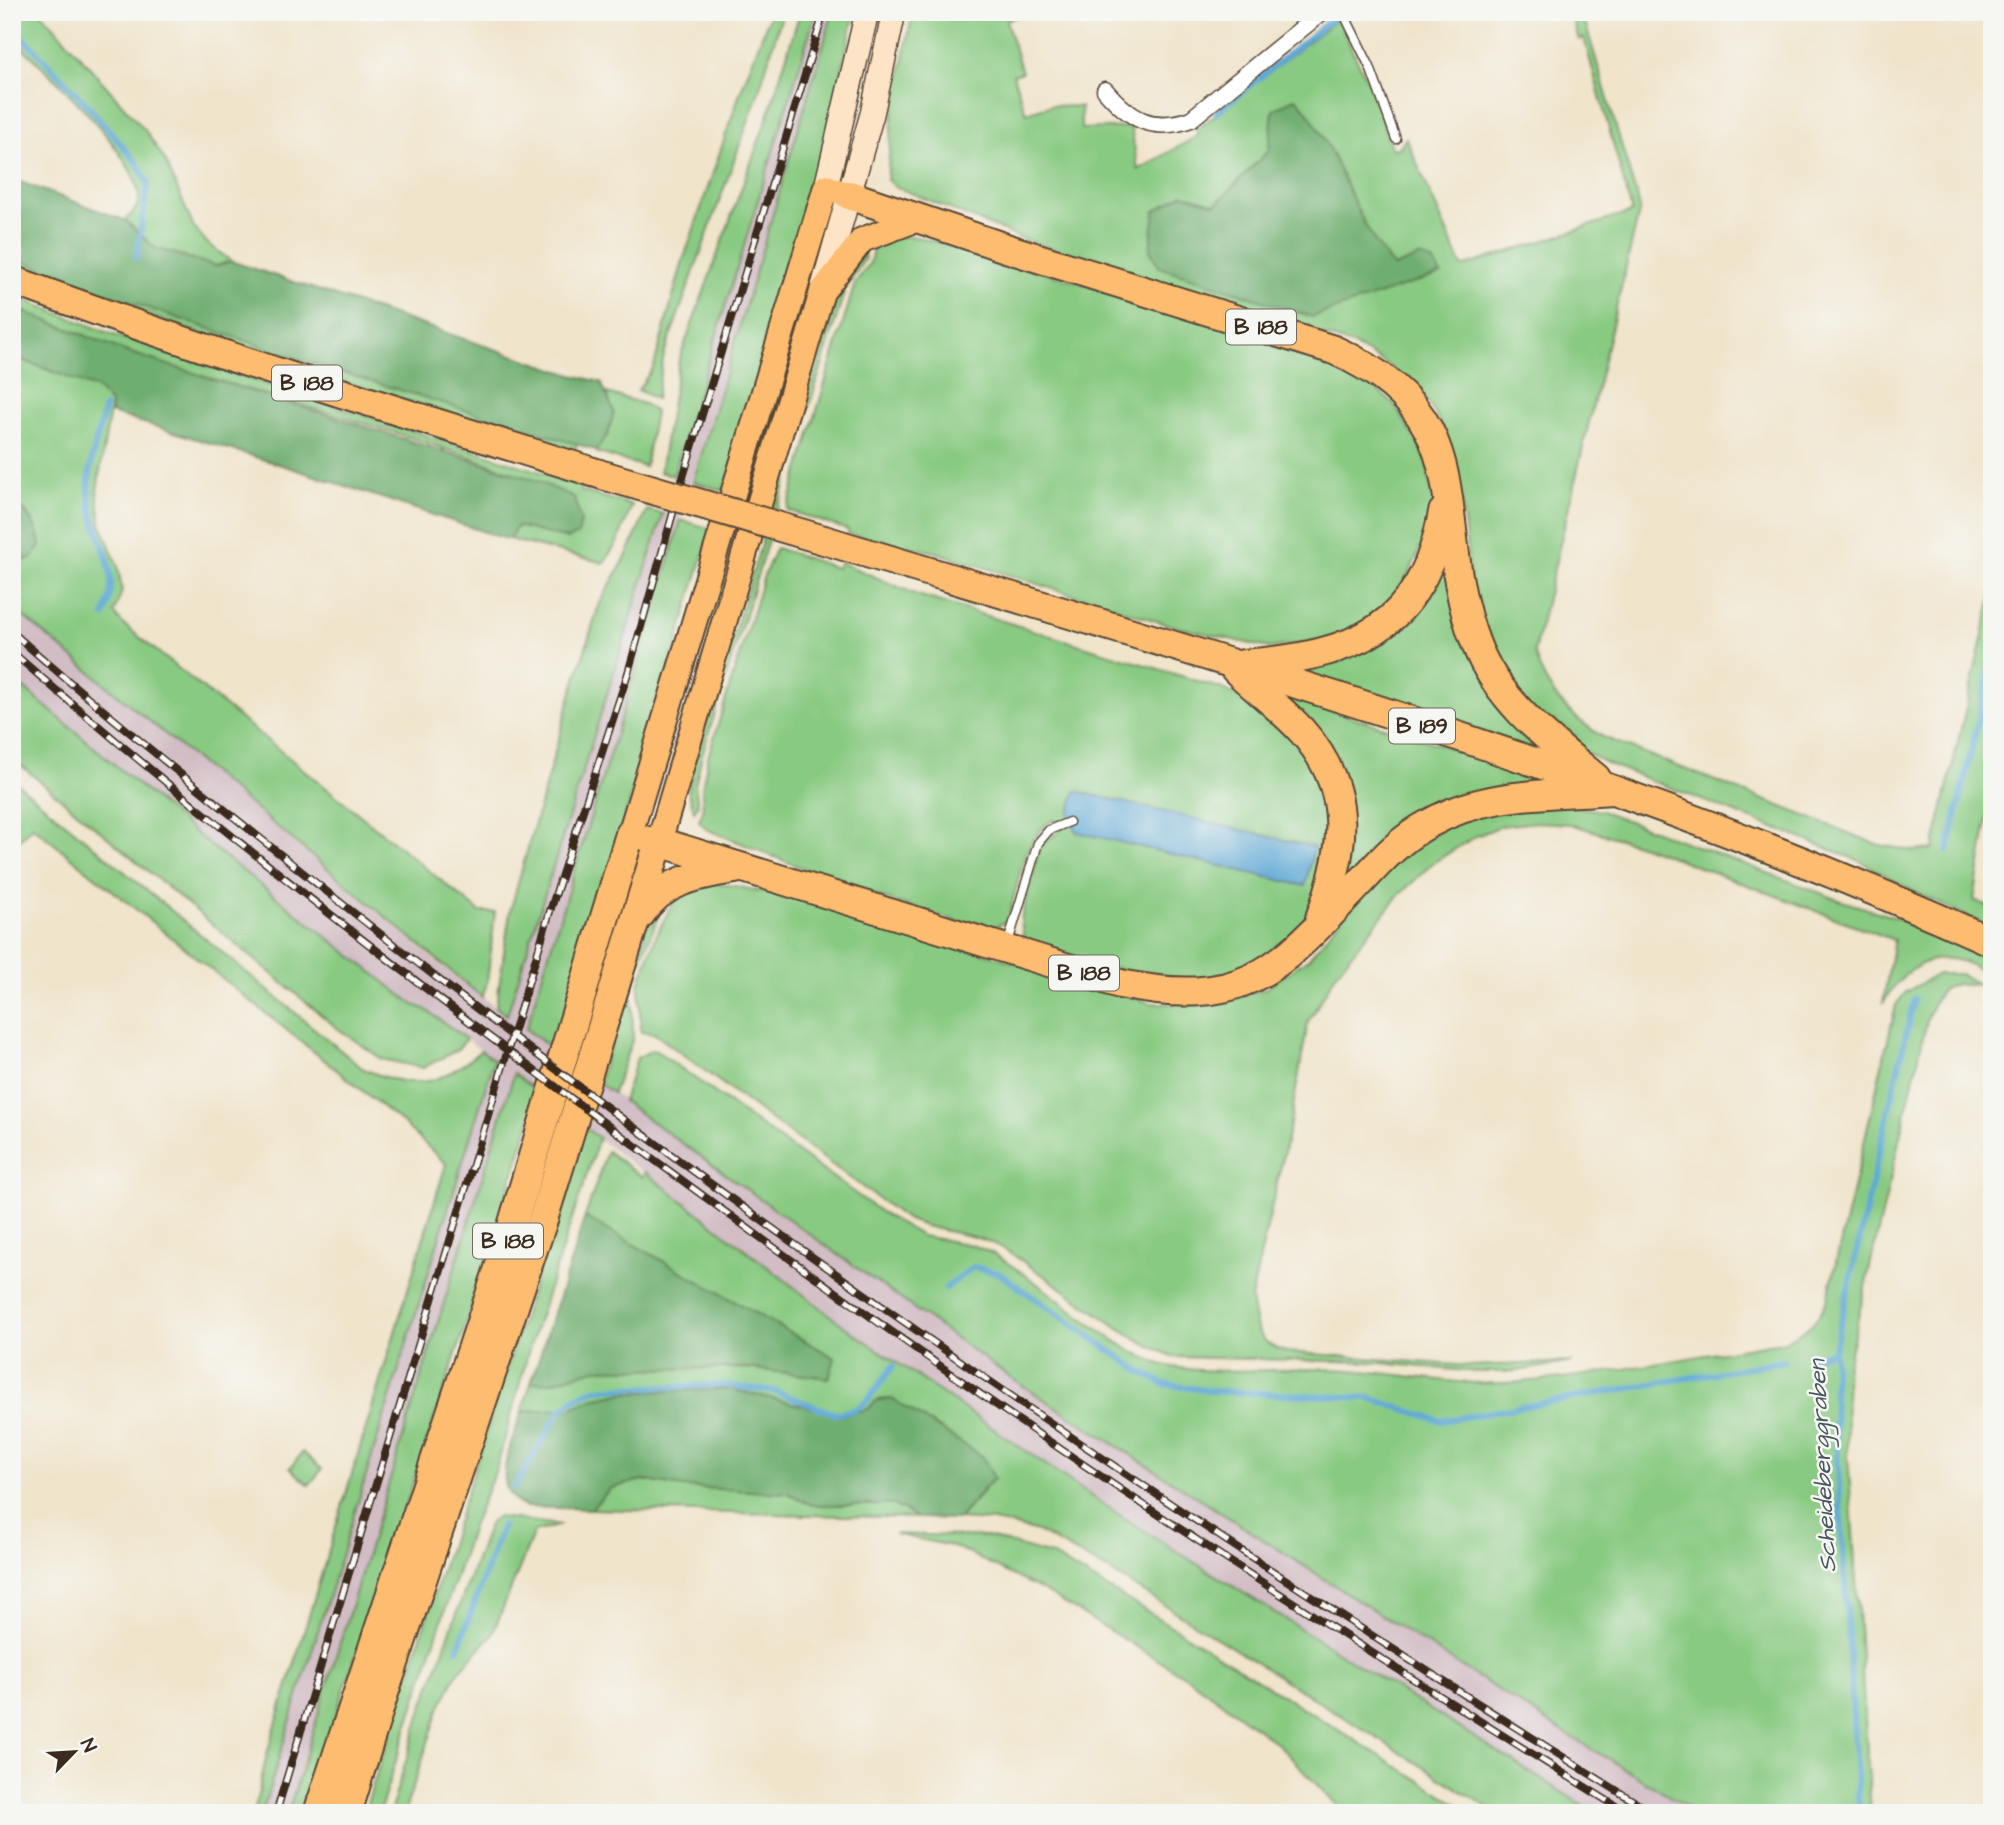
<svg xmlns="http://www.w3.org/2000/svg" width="2004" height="1825" viewBox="0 0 2004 1825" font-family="'Architects Daughter',sans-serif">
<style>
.industrial{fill:#d2bdc5}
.green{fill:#89ca82;stroke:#627a50;stroke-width:2}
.forest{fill:#6eae70;stroke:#546c47;stroke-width:2}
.water{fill:#5ea9d6;stroke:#4c6a7a;stroke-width:2}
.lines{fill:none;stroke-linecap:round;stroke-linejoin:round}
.stream{stroke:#5ea9d6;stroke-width:6}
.lane-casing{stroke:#564638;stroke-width:11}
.street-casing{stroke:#564638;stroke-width:19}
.secondary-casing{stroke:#564638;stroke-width:26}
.primary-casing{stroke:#564638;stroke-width:28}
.highway-casing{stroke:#564638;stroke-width:32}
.lane{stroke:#fff;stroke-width:8}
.street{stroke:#fff;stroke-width:16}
.secondary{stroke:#fee4c6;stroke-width:23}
.primary{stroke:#fdbc70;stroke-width:24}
.highway{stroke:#fdbc70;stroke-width:28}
.rail-casing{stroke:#3b2a1e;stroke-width:8}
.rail{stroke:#f6f6f2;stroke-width:5;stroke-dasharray:16;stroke-linecap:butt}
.highway-bridge-casing{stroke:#564638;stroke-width:32;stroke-linecap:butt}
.highway-bridge{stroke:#fdbc70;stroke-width:28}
.labels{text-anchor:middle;stroke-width:5;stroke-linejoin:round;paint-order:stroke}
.shield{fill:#f6f6f2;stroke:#73675e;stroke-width:2}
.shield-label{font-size:21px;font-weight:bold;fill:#3b2a1e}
.water-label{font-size:24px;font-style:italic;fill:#47565e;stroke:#f6f6f2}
</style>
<rect width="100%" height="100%" fill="#f6f6f2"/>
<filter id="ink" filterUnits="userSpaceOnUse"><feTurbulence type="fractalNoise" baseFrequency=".0143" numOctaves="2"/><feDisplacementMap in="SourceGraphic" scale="14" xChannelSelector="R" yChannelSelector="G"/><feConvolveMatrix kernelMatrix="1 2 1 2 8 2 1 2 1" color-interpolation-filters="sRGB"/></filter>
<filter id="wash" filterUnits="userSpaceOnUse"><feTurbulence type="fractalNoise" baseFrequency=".00686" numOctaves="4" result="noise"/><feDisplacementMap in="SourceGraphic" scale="28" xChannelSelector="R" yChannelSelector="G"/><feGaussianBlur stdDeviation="1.57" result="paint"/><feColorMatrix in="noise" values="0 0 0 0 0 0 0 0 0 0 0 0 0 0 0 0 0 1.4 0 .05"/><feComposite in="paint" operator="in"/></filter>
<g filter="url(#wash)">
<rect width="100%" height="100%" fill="#f0e4cb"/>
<!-- industrial -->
<polygon class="industrial" points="816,12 833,12 526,1029 747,1191 1014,1380 1565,1733 1697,1813 1595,1813 1538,1778 1119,1515 848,1329 514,1074 288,1813 262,1813 494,1060 425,1009 414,1005 206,842 12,678 12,607 451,974 507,1015"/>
<!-- green -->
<g class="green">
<path d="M12,12H41L145,130L166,162L193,226L208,244L231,261L216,266L155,248L125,220C132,214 138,208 139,198C139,156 43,67 12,38Z"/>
<polygon points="771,12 783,12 757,97 664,354 656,399 638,390 654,366 682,264 740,93"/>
<polygon points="800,12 816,12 673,476 660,472 679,360 769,113"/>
<polygon points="833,12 855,12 817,181 724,491 693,482"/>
<path d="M913,12H1032L1006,20L1022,72L1013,75L1026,113L1052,105L1081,107V129L1131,127L1138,170L1199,135L1196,130L1337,19L1370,86L1392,149L1399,148L1406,138L1462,267L1632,212L1584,38L1579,40L1570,12H1582L1640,208L1534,653C1547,693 1568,715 1603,737L1879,845L1914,851L1933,849L1992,596V791L1974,900L1992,908V928L1913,891L1860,861L1606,763C1582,751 1533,720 1517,697C1505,680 1481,632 1474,612C1468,593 1469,569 1467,549C1456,449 1451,394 1353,345L1028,241L896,187L887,180L893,112Z"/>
<polygon points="911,236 965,248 1285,345 1357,374 1394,404 1426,456 1433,502 1432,523 1397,600 1345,638 1269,648 1173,626 935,552 848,534 848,530 787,510 855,283 870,263 873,248 894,237"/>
<polygon points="864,251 865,258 845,290 702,755 695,785 698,806 694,811 688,791 697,753 841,285"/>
<path d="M12,257C197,328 387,386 576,443V451L305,370L12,267Z"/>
<path d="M12,295L114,335L581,485V491L632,505L618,541L604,563L509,539L517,526L568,539L574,498C432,434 277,403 131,353C91,340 52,323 12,307Z"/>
<polygon points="12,356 99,389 111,404 97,490 101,524 118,567 122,591 114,613 122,623 480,912 495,912 487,983 482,997 12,607 12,562 32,558 27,513 12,502"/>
<path d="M607,393L644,404L655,412L645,467L596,452C606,423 619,428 607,393Z"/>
<polygon points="647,510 663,514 507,1015 496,1007 510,912 568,705 599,605 627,555"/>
<polygon points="681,520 711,529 555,1051 526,1029"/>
<polygon points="1444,543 1450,579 1554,757 1276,665 1351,656"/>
<path d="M776,548L837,568L840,562L915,594L1220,688L1244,699L1279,721L1321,778L1332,848L1309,913L1296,931L1281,946L1245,968L1197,980L1145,977L1024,942L1021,919L1040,846L1063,828L1060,823L1054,820C1023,835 1017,890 1008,920L988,931L857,890L708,830L699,821L703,810L702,788L708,757L764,575Z"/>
<polygon points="12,678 206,842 414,1005 425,1009 466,1039 457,1050 423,1068 382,1059 337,1028 12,758"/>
<polygon points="1265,689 1559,783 1500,788 1345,887 1348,810"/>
<path d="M12,779L362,1068C412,1091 440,1087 481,1050L494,1060L262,1813H254L267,1754L446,1164L404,1124L32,826L12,848Z"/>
<path d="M1559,804L1602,811L1842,901L1926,927L1992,956V978C1947,944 1911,957 1883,1003L1894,940L1643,846L1570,824L1537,822L1501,826L1476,836L1433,863L1397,897L1336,974L1308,1022L1289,1130L1251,1298C1256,1327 1256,1345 1288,1352L1469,1366L1572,1362L1511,1372H1478L1368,1362L1175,1357C1117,1336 1053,1277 997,1245C967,1231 933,1233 903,1217L655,1034L641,1032L639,984L656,936L674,900L712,882L803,899L1151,1003L1210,1005L1265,989L1309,958L1378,873L1461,816Z"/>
<polygon points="661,910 638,966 632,991 633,1038 613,1093 598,1083 649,919"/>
<path d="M1938,974H1960L1980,985C1947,980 1940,987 1928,1016L1846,1370L1847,1439L1871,1813H1697L1565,1733L1014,1380L623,1101L637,1058L652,1050L658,1052L885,1215L922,1236L972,1245L992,1253C1048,1286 1096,1337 1155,1362C1190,1377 1284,1368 1325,1369C1383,1369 1441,1385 1499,1383C1594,1379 1689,1356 1783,1342C1805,1332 1817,1323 1827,1301L1896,1005L1906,992Z"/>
<polygon points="514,1074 539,1093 467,1321 303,1813 288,1813"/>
<polygon points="584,1127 599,1138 530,1346 497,1467 473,1524 379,1813 364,1813"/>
<polygon points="607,1151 642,1177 645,1172 848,1329 1119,1515 1595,1813 1497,1813 1108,1570 1038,1532 994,1521 958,1519 994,1478 982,1456 892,1399 877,1400 868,1409 843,1415 730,1389 621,1393 592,1399 570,1409 522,1411 531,1383 552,1382 595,1369 745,1368 828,1378 835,1358 585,1217"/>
<polygon points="303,1452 322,1469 309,1485 290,1468"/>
<polygon points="642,1480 683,1487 788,1493 812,1505 894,1505 918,1518 591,1509 611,1488"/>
<polygon points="498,1517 561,1525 534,1532 492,1635 456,1675 439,1710 404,1813 390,1813 422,1709 488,1527 492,1520"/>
<polygon points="894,1534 988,1537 1051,1555 1150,1613 1472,1813 1344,1813 1278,1744 1191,1680 1044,1591 956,1547"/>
</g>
<!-- forest -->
<g class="forest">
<path d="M1296,98C1340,146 1350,218 1394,267L1421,256L1433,262L1441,274L1312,317L1159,267L1150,250L1155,211L1183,194L1216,204L1269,150L1273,110Z"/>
<polygon points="12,179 125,220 155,248 216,266 231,261 572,375 601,382 614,412 608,434 596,450 305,361 112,296 12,257"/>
<polygon points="12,307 130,353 535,480 574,497 581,522 578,534 568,539 517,526 509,539 497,536 288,467 111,413 111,404 98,389 12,356"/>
<path d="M12,502C29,513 37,525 40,545L32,558L12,562Z"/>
<polygon points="585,1217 835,1358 829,1378 745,1368 595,1369 552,1382 531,1383"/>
<path d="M730,1389L843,1415L868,1409L877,1400L892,1399L982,1456L994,1478L958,1519L918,1518L894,1505H812L788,1493L683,1487L642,1480L611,1488L591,1509L526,1507C486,1491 513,1441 522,1411L570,1409L592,1399L621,1393Z"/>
</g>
<!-- water -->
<polygon class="water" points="1076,791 1314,847 1305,886 1077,832 1069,813"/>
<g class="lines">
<!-- stream -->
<g class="stream">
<polyline points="12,26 87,105 137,163 148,183 136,258"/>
<polyline points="1216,113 1333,18"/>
<path d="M104,616C127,561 86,535 89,481C90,457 100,430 105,407"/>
<polyline points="12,735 13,735"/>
<polyline points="1948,851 1992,661"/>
<polyline points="946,1288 973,1267 998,1273 1141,1372 1164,1384 1211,1391 1369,1398 1441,1421 1784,1361"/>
<polyline points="1810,1357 1834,1351"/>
<polyline points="514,1488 561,1410 575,1399 595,1389 722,1385 774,1391 835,1414 855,1410 868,1400 893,1366"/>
<polyline points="458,1649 502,1526"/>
<polyline points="1859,1813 1834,1404 1834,1351 1914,999"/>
</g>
</g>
</g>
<g filter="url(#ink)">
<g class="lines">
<!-- lane casing -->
<g class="lane-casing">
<g id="lane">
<polyline points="1343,12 1370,67 1396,139"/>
<polyline points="1007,946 1038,843 1049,830 1069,822"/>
</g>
</g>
<!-- street casing -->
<g class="street-casing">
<path id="street" d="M1105,90C1130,119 1152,133 1191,119L1322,12"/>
</g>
<!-- secondary casing -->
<g class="secondary-casing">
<g id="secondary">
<polyline points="826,187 867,12"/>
<polyline points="822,290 872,114 894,12"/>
</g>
</g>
<!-- primary casing -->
<g class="primary-casing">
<polyline id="primary" points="849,195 826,187 630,834 659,842 822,292 862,240 918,219"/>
</g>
<!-- highway casing -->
<g class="highway-casing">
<g id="highway">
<path d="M849,195L1009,249L1334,350C1487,418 1428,521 1476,644C1498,702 1550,740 1596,778"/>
<path d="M12,280C208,353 407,414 606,476"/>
<path d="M824,540C1217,659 1617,772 1992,942"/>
<path d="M1244,664C1354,655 1422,630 1443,512"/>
<path d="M1235,669C1257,691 1282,709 1302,731C1355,791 1345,850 1320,918"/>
<path d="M640,915C662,881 697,875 735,869"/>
<polyline points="318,1813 503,1256 630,834"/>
<path d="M347,1813L384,1693L542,1223L659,842L1120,984C1249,1010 1279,968 1362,881C1383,858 1402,838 1430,823C1487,791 1550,795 1612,790"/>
</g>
</g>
<!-- lane -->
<use href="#lane" class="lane"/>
<!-- street -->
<use href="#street" class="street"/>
<!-- secondary -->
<use href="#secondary" class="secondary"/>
<!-- primary -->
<use href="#primary" class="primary"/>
<!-- highway -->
<use href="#highway" class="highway"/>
<!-- rail casing -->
<g class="rail-casing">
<g id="rail">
<path d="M12,632C114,722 220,806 326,891C748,1227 1194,1529 1653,1813"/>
<path d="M12,652C198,814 393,966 591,1113C770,1246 952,1378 1138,1501C1299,1608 1463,1711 1627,1813"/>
<polyline points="276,1813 551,908 628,673 684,474 824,12"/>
</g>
</g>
<!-- rail -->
<use href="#rail" class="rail"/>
<!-- highway-bridge casing -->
<g class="highway-bridge-casing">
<polyline id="highway-bridge" points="606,476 824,540"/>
</g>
<!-- highway-bridge -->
<use href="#highway-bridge" class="highway-bridge"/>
</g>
</g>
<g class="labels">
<!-- shield labels -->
<g class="shield">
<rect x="1226" y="309.5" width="70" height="35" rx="5"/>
<rect x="272" y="365.5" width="70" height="35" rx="5"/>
<rect x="1389" y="708.5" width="66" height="35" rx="5"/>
<rect x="1049" y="955.5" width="70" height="35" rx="5"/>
<rect x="473" y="1223.5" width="70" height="35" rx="5"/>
</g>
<g class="shield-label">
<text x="1261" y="334">B 188</text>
<text x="307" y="390">B 188</text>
<text x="1422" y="733">B 189</text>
<text x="1084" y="980">B 188</text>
<text x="508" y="1248">B 188</text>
</g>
<!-- water labels -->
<g class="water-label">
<text transform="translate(1822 1466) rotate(-93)" y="8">Scheideberggraben</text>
</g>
</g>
<!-- margin -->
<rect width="2004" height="1825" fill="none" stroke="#f6f6f2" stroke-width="42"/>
<!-- north arrow -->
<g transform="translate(74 1752) rotate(65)" stroke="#f6f6f2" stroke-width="5" paint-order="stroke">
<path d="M0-5L12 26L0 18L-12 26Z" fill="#3b2a1e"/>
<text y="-10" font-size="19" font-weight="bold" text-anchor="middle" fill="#3b2a1e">N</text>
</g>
</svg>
